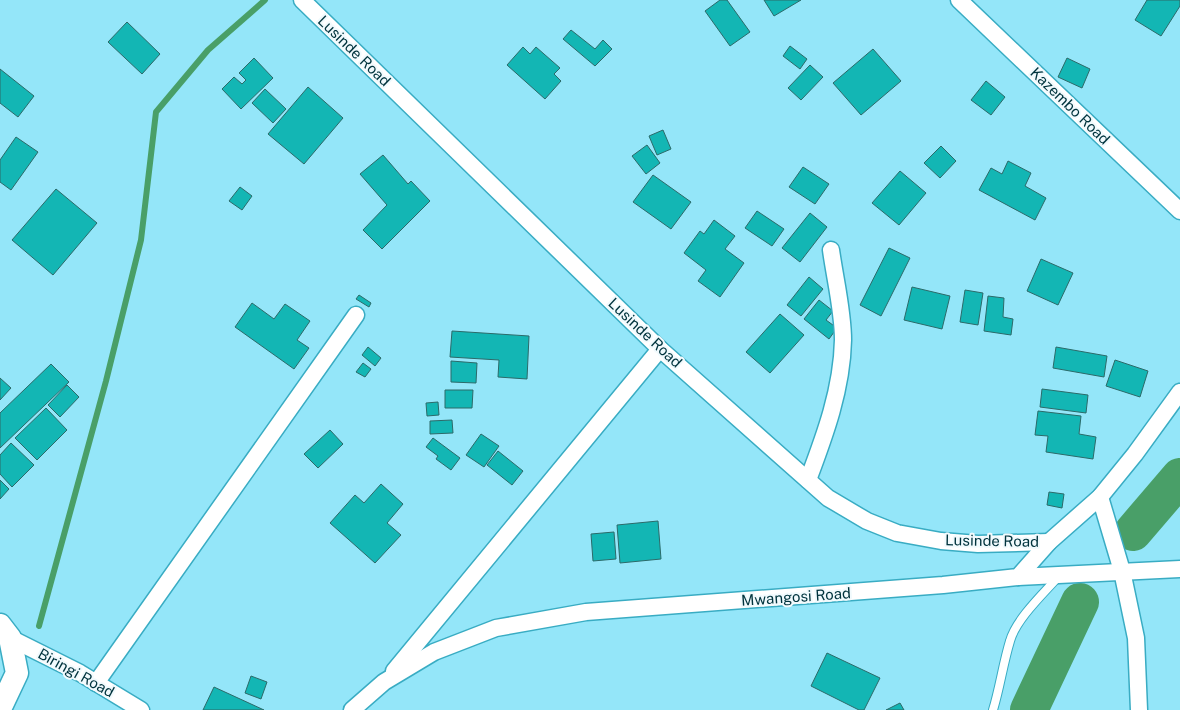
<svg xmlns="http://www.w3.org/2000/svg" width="1180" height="710" viewBox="0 0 1180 710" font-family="'Public Sans',sans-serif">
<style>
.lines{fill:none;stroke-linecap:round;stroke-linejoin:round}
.stream{stroke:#499f68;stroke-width:6}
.river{stroke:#499f68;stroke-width:38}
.building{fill:#13b6b4;stroke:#2c6a69}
.lane-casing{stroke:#39acc3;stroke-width:10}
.street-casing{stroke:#39acc3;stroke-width:19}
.secondary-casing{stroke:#39acc3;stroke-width:25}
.lane{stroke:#fff;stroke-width:8}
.street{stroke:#fff;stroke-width:16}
.secondary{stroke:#fff;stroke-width:22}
.labels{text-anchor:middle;stroke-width:4;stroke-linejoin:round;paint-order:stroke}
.street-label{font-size:15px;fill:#00333d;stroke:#f1fafd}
</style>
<rect width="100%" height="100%" fill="#94e6f9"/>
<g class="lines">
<!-- stream -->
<polyline class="stream" points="39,626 106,381 141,240 156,112 208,50 265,0"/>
<!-- river -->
<g class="river">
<polyline points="1133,532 1180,477"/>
<polyline points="1029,710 1080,602"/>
</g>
</g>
<!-- building -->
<g class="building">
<polygon points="720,0 727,0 750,32 730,46 705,11"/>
<polygon points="764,0 801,0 774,16"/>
<polygon points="1147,0 1180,0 1180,6 1161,36 1135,20"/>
<polygon points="127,22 160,54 142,74 108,42"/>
<polygon points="571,30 595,49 603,40 612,49 595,66 563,39"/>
<polygon points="790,46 807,59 800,69 783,56"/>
<polygon points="523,47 530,54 536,47 560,68 554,74 561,81 545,99 507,65"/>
<polygon points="873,49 901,81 861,115 833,83"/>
<polygon points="254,58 273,78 241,109 222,89 234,77 242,84 246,80 239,73"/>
<polygon points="1067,58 1090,69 1082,88 1058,77"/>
<polygon points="810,65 823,77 801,100 788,88"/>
<polygon points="0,69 34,96 18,117 0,103"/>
<polygon points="986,81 1005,97 991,115 971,100"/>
<polygon points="308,87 343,118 304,164 268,134"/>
<polygon points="265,89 286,109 273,123 252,103"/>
<polygon points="663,130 671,149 657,155 649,136"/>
<polygon points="16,137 38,152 11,190 0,182 0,160"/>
<polygon points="647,145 660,163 646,174 632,156"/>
<polygon points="941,146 956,161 940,178 924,163"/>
<polygon points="383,155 408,184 411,181 430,201 382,249 363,230 387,205 360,174"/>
<polygon points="1008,161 1031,173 1025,186 1046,198 1035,220 979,190 991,168 1002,174"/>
<polygon points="803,167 829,184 815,204 789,187"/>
<polygon points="900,171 926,193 899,225 872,203"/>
<polygon points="653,175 691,202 671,229 633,202"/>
<polygon points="240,187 252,196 242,210 229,201"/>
<polygon points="56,189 97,223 53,275 12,240"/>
<polygon points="757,211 784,229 772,246 745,228"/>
<polygon points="810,213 827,227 800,262 782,248"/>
<polygon points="714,220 735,236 725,249 744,263 720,297 698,281 706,270 684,253 700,231 704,234"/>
<polygon points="889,248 910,258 881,316 860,305"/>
<polygon points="1041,259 1073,273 1058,305 1027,291"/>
<polygon points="809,277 823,289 801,316 787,305"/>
<polygon points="912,287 950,296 942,329 904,320"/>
<polygon points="965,290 983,293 978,325 960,322"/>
<polygon points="359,295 371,303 369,307 356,299"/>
<polygon points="988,296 1004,298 1003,317 1013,319 1011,335 984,331"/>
<polygon points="819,300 833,311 826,320 837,328 829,339 804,319"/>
<polygon points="252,303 274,319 285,304 310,321 297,340 309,348 294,369 235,327"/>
<polygon points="780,314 804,335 770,373 746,352"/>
<polygon points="452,331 529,336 527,379 498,377 499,360 450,357"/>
<polygon points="368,347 381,358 375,366 362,355"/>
<polygon points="1056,347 1107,356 1104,377 1053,368"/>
<polygon points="1115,360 1148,371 1140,397 1106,386"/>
<polygon points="451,361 477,363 476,383 451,382"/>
<polygon points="363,363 371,369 365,377 356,372"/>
<polygon points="51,364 69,382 0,448 0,413"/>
<polygon points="0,378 11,388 0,400"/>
<polygon points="67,385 79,397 60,417 48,405"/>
<polygon points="1042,389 1088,395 1086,413 1040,407"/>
<polygon points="445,390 473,390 472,408 445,408"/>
<polygon points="438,402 439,415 427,416 426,403"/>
<polygon points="46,408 67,430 37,460 15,438"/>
<polygon points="1038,411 1081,416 1079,434 1096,437 1093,459 1046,452 1048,436 1035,435"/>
<polygon points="452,420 453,433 430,434 430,421"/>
<polygon points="330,430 343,444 318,468 304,454"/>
<polygon points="481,434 499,446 484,467 466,455"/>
<polygon points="433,438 460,458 451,470 436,459 438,456 426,447"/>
<polygon points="11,443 34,465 12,487 0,474 0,455"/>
<polygon points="498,451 523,471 512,485 487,465"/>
<polygon points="0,480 9,489 0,499"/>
<polygon points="381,484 403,504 387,523 401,535 375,563 330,523 355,495 364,503"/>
<polygon points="1049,492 1064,494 1062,508 1047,505"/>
<polygon points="658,521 661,559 620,563 617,525"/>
<polygon points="614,532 616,559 593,561 591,534"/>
<polygon points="827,653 880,678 864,710 859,710 811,686"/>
<polygon points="251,676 267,682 261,699 245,693"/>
<polygon points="214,687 264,710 203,710"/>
<polygon points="900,703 904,710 886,710"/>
</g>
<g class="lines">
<!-- lane casing -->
<g class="lane-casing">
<path id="lane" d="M993,710C1000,687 1003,664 1010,641C1016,619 1044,593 1059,576"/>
</g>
<!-- street casing -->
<g class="street-casing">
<g id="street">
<polyline points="302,0 660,349 828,498 867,521 897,533 941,541 978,544 1049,542"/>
<polyline points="959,0 1180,211"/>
<path d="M808,480C825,435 842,389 843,340C843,311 835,279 831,250"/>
<polyline points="1100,497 1122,571 1136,638 1139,710"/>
<polyline points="1018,577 1180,569"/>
<polyline points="10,638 80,673 141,710"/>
<polyline points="394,671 660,349"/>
<polyline points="96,683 356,315"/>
<polyline points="352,710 384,682 434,652 496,628 586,612 943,585 1018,577 1049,542 1100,497 1135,454 1180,392"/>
</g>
</g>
<!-- secondary casing -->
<g class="secondary-casing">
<polyline id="secondary" points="0,625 10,638 17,673 0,709"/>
</g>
<!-- lane -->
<use href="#lane" class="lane"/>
<!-- street -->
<use href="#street" class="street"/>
<!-- secondary -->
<use href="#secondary" class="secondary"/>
</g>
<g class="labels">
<!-- street labels -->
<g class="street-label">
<text transform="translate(354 51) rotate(44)" y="5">Lusinde Road</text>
<text transform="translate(1070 106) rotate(44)" y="5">Kazembo Road</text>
<text transform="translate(645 333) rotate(43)" y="5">Lusinde Road</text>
<text transform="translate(992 541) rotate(1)" y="5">Lusinde Road</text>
<text transform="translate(796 597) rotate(-4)" y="5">Mwangosi Road</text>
<text transform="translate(76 673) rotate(29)" y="5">Biringi Road</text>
</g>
</g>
</svg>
